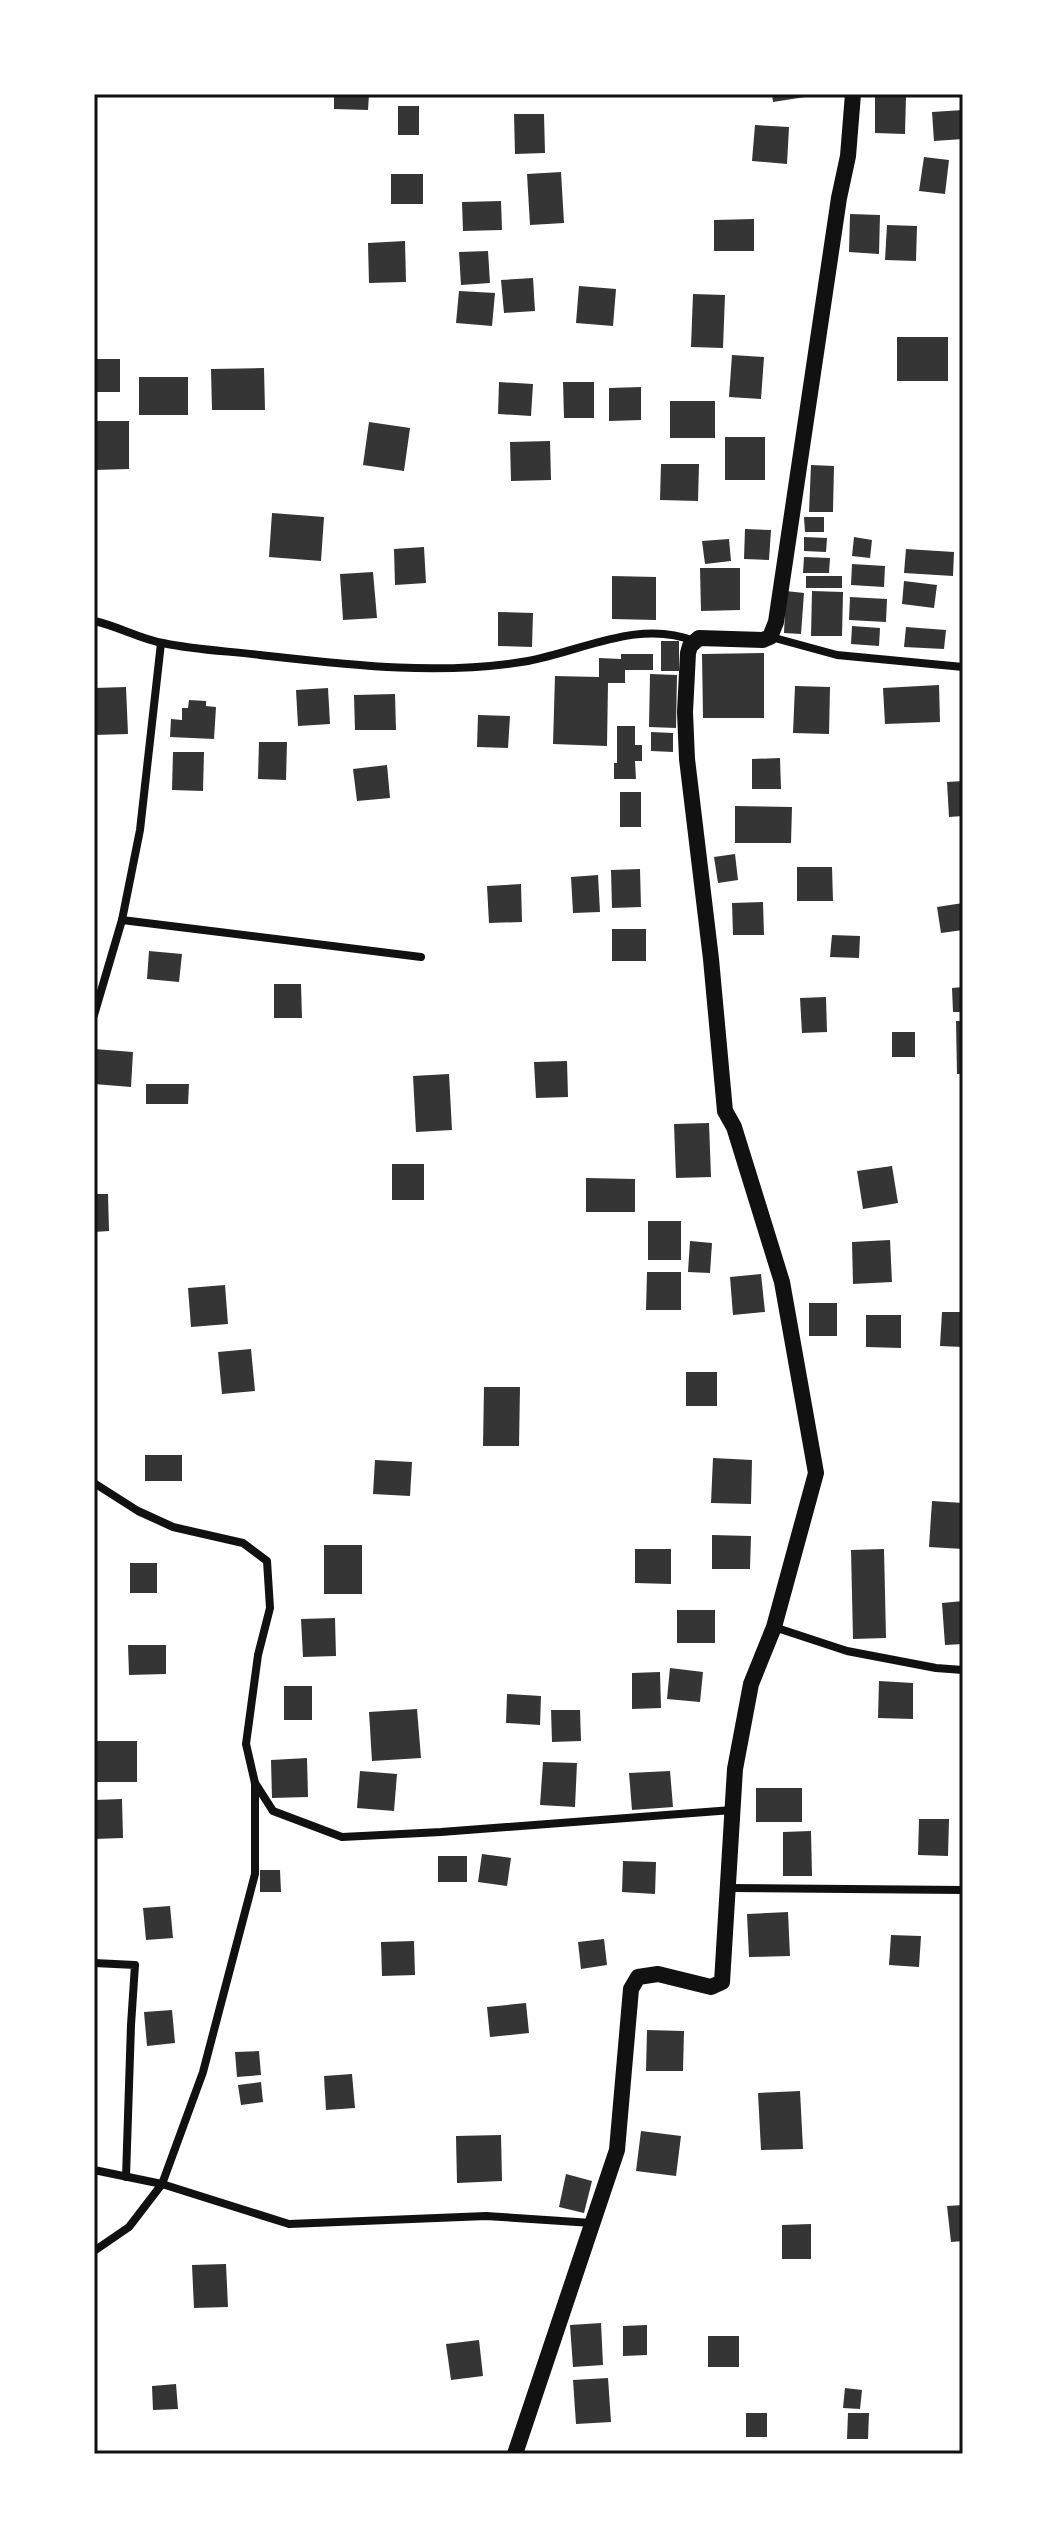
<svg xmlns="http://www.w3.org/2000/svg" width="1057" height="2548" viewBox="0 0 1057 2548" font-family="'Fira Sans',sans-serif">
<rect width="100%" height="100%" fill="#fff"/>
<g fill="#353535">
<path d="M334,94H369L368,110L334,109Z"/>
<path d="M772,94H804L805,97L773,102Z"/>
<path d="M875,96H906L905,134L875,133Z"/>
<rect x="398" y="106" width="21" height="29"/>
<path d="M963,110V139L934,141L932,112Z"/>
<path d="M514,114H544L545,153L515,154Z"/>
<path d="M755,125L789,127L787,164L752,161Z"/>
<path d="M924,157L949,160L945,194L919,191Z"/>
<path d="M561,172L564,223L530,225L527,174Z"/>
<rect x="391" y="174" width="32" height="30"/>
<path d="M501,201L502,230L463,231L462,202Z"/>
<path d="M850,214L880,215L879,254L849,252Z"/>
<path d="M754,219V251H714V220Z"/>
<path d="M887,225L917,226L916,261L885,260Z"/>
<path d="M405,241L406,282L369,283L368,243Z"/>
<path d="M488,251L490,283L461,285L459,252Z"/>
<path d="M533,278L535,311L504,313L501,280Z"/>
<path d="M579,286L616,289L613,326L576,323Z"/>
<path d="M459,291L495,293L492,326L456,323Z"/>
<path d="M693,294L725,295L723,348L691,347Z"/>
<rect x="897" y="337" width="51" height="44"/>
<path d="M732,355L764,357L761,399L729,397Z"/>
<rect x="94" y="359" width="26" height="33"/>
<path d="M264,368L265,410H212L211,369Z"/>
<rect x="139" y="377" width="49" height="38"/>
<path d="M499,382L533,384L531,416L498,414Z"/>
<path d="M563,382H594V418H564Z"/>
<path d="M641,387V420L609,421V388Z"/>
<rect x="670" y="401" width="45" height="37"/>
<path d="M94,421H129V469L94,470Z"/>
<path d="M369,422L410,428L404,471L363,465Z"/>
<rect x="725" y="437" width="40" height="43"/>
<path d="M550,441L551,480L511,481L510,442Z"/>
<path d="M661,464H699L698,501L660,500Z"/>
<path d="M811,465L834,466L833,512H809Z"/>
<path d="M272,513L324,517L321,561L269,557Z"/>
<path d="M804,517H824V532H805Z"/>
<path d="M745,529L771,530L769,560L744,559Z"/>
<path d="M804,537L827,538L826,552L804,551Z"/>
<path d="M854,537L872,540L870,558L852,556Z"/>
<path d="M729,539L731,561L705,564L702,541Z"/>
<path d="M424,547L426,583L395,585L394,549Z"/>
<path d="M906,549L954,552L953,576L904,573Z"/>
<path d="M804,557L830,558L829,573H803Z"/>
<path d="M852,564L885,566L884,587L851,585Z"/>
<path d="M700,568H740V610L701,611Z"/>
<path d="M373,572L377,618L343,620L340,574Z"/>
<path d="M612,576L656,577V620L612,619Z"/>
<rect x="806" y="576" width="36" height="12"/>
<path d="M904,581L937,585L934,608L902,604Z"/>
<path d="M786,591L804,593L801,634L784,633Z"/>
<path d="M812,591L843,592L842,636H811Z"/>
<path d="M850,597L887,599L886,622L849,620Z"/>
<path d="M498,612L533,613L532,647L498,646Z"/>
<path d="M852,626L880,628L879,646L851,644Z"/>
<path d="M906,627L946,630L944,649L904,647Z"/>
<rect x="661" y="641" width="18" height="30"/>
<path d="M764,653V718H703L702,654Z"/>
<path d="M621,654H653V670H625V683H608L607,746L553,744L555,676L599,677V658L621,659Z"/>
<path d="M650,674L677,675L676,728L649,727Z"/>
<path d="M939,685L940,722L885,724L883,688Z"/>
<path d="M795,686L830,687L829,734L793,733Z"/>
<path d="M126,687L128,734L94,735V688Z"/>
<path d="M328,688L330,724L298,726L296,690Z"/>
<path d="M395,694L396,730H355L354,695Z"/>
<path d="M189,700L206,701V706L216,707L214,739L170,737L171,719L182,720V708H188Z"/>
<path d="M478,715L510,716L508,748L477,747Z"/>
<path d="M617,726H635V745H642V761H635L636,779H614V763H617Z"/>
<path d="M651,732L673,733V752L651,751Z"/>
<path d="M259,742H287L286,780L258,779Z"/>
<path d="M173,752H204L203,791L172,790Z"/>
<path d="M780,758L781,789H752V759Z"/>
<path d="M387,765L390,798L357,801L353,769Z"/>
<path d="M963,781V816L949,817L947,782Z"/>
<rect x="620" y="792" width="21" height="35"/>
<path d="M735,806L792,807L791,843H735Z"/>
<path d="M735,854L738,880L718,883L714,857Z"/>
<path d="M797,867H832L833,901H797Z"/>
<path d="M640,869L641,907L612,908L611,870Z"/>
<path d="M598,875L600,912L573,913L571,877Z"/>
<path d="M521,884L522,922L489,923L487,886Z"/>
<path d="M763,902L764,935H733L732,903Z"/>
<path d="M963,903V930L941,933L937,907Z"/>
<rect x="612" y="929" width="34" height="32"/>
<path d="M832,935L860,936L859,958L830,957Z"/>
<path d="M149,951L182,954L179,982L147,979Z"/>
<path d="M274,984H301L302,1018H274Z"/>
<path d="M963,987V1012H953L952,988Z"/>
<path d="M826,997L827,1032L802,1033L800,998Z"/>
<path d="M956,1021H963V1074H957Z"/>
<rect x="892" y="1032" width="23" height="25"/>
<path d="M94,1049L133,1052L131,1087L94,1084Z"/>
<path d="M567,1061L568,1097L536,1098L534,1062Z"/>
<path d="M449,1074L452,1130L416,1132L413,1076Z"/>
<path d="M146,1084H189L188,1104H146Z"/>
<path d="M709,1123L711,1177L676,1178L674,1124Z"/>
<rect x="392" y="1164" width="32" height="36"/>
<path d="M892,1166L898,1203L863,1209L857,1171Z"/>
<path d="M586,1178L635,1179V1212H586Z"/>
<path d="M94,1194H108L109,1231L94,1232Z"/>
<rect x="648" y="1221" width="33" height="39"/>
<path d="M890,1240L892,1282L853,1284L852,1242Z"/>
<path d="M690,1241L712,1243L710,1273L688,1272Z"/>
<path d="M647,1272H681V1310H646Z"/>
<path d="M761,1274L765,1312L733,1315L730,1277Z"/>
<path d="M225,1285L228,1324L191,1327L188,1288Z"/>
<rect x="809" y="1303" width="28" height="33"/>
<path d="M942,1312H963V1347L940,1346Z"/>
<path d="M866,1315H901V1348L866,1347Z"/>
<path d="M251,1349L255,1391L222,1394L218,1352Z"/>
<rect x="686" y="1372" width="31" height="34"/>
<path d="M484,1387H520L519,1446H483Z"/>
<rect x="145" y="1455" width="37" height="26"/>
<path d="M713,1458L752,1460L751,1504L711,1503Z"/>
<path d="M375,1460L412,1462L410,1496L373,1494Z"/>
<path d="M932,1501L963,1503V1549L929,1547Z"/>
<path d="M712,1535L751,1536L750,1569H712Z"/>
<rect x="324" y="1545" width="38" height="49"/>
<path d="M635,1549H671V1584L635,1583Z"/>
<path d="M884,1549L886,1638L853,1639L851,1550Z"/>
<rect x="130" y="1563" width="27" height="30"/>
<path d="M963,1601V1644L945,1645L942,1603Z"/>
<rect x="677" y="1610" width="38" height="33"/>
<path d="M335,1618L336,1656L303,1657L301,1619Z"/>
<path d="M128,1645H166V1674L129,1675Z"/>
<path d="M670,1668L703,1672L700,1702L667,1699Z"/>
<path d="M660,1672L661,1708L632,1709V1673Z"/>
<path d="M879,1681L913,1683V1719L878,1718Z"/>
<rect x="284" y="1686" width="28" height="34"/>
<path d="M507,1694L541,1696L540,1725L506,1723Z"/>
<path d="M417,1709L421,1758L372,1761L369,1712Z"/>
<path d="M551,1710H580L581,1741L552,1742Z"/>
<path d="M95,1741H137V1782H94Z"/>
<path d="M307,1758L308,1797L272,1798L271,1760Z"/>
<path d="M543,1762L577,1763L575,1807L540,1805Z"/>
<path d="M360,1771L397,1774L394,1811L357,1808Z"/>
<path d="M670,1771L673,1807L632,1810L629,1773Z"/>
<rect x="756" y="1788" width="46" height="34"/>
<path d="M122,1799L123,1838L94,1839V1800Z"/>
<path d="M919,1819H949L948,1856L918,1855Z"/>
<path d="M811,1831L812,1876H783V1832Z"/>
<path d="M482,1854L511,1858L507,1886L478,1882Z"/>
<rect x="438" y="1856" width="29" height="26"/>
<path d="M623,1861L656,1862L655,1894L622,1892Z"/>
<path d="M260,1870H280L281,1892H260Z"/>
<path d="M170,1906L173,1938L146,1940L143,1908Z"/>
<path d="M788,1912L790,1956L749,1957L747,1914Z"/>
<path d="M891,1935L921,1936L919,1967L889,1965Z"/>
<path d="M604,1939L607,1965L581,1969L578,1942Z"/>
<path d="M414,1941L415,1975L382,1976L381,1942Z"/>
<path d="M526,2003L529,2033L490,2037L487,2007Z"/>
<path d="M172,2010L175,2043L147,2046L144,2012Z"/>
<path d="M647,2030L684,2031L683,2071H646Z"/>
<path d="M259,2051L261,2075L237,2077L235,2052Z"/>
<path d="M352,2074L355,2108L326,2110L324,2076Z"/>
<path d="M261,2082L263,2102L241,2105L238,2085Z"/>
<path d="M800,2091L803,2149L761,2150L758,2093Z"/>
<path d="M641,2131L681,2136L676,2176L636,2171Z"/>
<path d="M501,2135L502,2181L457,2183L456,2136Z"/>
<path d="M566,2174L592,2181L584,2213L559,2207Z"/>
<path d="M963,2205V2241L951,2242L947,2206Z"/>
<path d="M811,2224V2259H782V2225Z"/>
<path d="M226,2264L228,2307L194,2308L192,2265Z"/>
<path d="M601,2323L603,2365L573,2367L570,2325Z"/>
<path d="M647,2325V2355L623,2356V2326Z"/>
<rect x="708" y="2336" width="31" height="31"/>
<path d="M479,2340L483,2376L451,2380L446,2344Z"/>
<path d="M608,2378L611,2422L576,2424L573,2380Z"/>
<path d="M176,2384L178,2409L153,2410L152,2386Z"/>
<path d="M845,2388L862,2390L860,2409L843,2408Z"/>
<rect x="746" y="2413" width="21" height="24"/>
<path d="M848,2413H869L868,2439H847Z"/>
</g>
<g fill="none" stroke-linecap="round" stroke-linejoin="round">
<g stroke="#111" stroke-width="8">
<path d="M94,621C118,626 140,639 163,643C195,650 228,651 260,655C349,665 439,676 528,661C582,651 639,619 694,641"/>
<path d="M771,637L837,655L963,667"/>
<path d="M122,920L421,957"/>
<path d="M94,1015L122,920L140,830L161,643"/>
<path d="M94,1483L138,1511L173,1527L243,1543L267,1561L270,1608L258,1655L246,1744L255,1783V1874L203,2072L162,2184L129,2227L94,2251"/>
<path d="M774,1627L847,1651L936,1668L963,1670"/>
<path d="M255,1783L273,1811L342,1837L441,1832L732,1810"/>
<path d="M729,1888L963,1890"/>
<path d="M94,1963L135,1965L131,2025L126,2177"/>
<path d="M94,2170L162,2184L289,2224L486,2216L592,2223"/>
</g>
<path stroke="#111" stroke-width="16" d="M515,2454L617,2150L631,1989L638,1977L658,1974L711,1987L722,1982L735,1769L751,1684L774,1627L816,1473L782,1282L734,1127L725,1111L711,959L687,759L685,712L688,653L690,646L699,638L763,640L770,637L776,622L839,198L848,156L853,94"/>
</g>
<rect width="1057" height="2548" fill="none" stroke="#ffffff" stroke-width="192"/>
<rect x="96" y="96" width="865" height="2356" fill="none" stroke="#111" stroke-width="3"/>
</svg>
